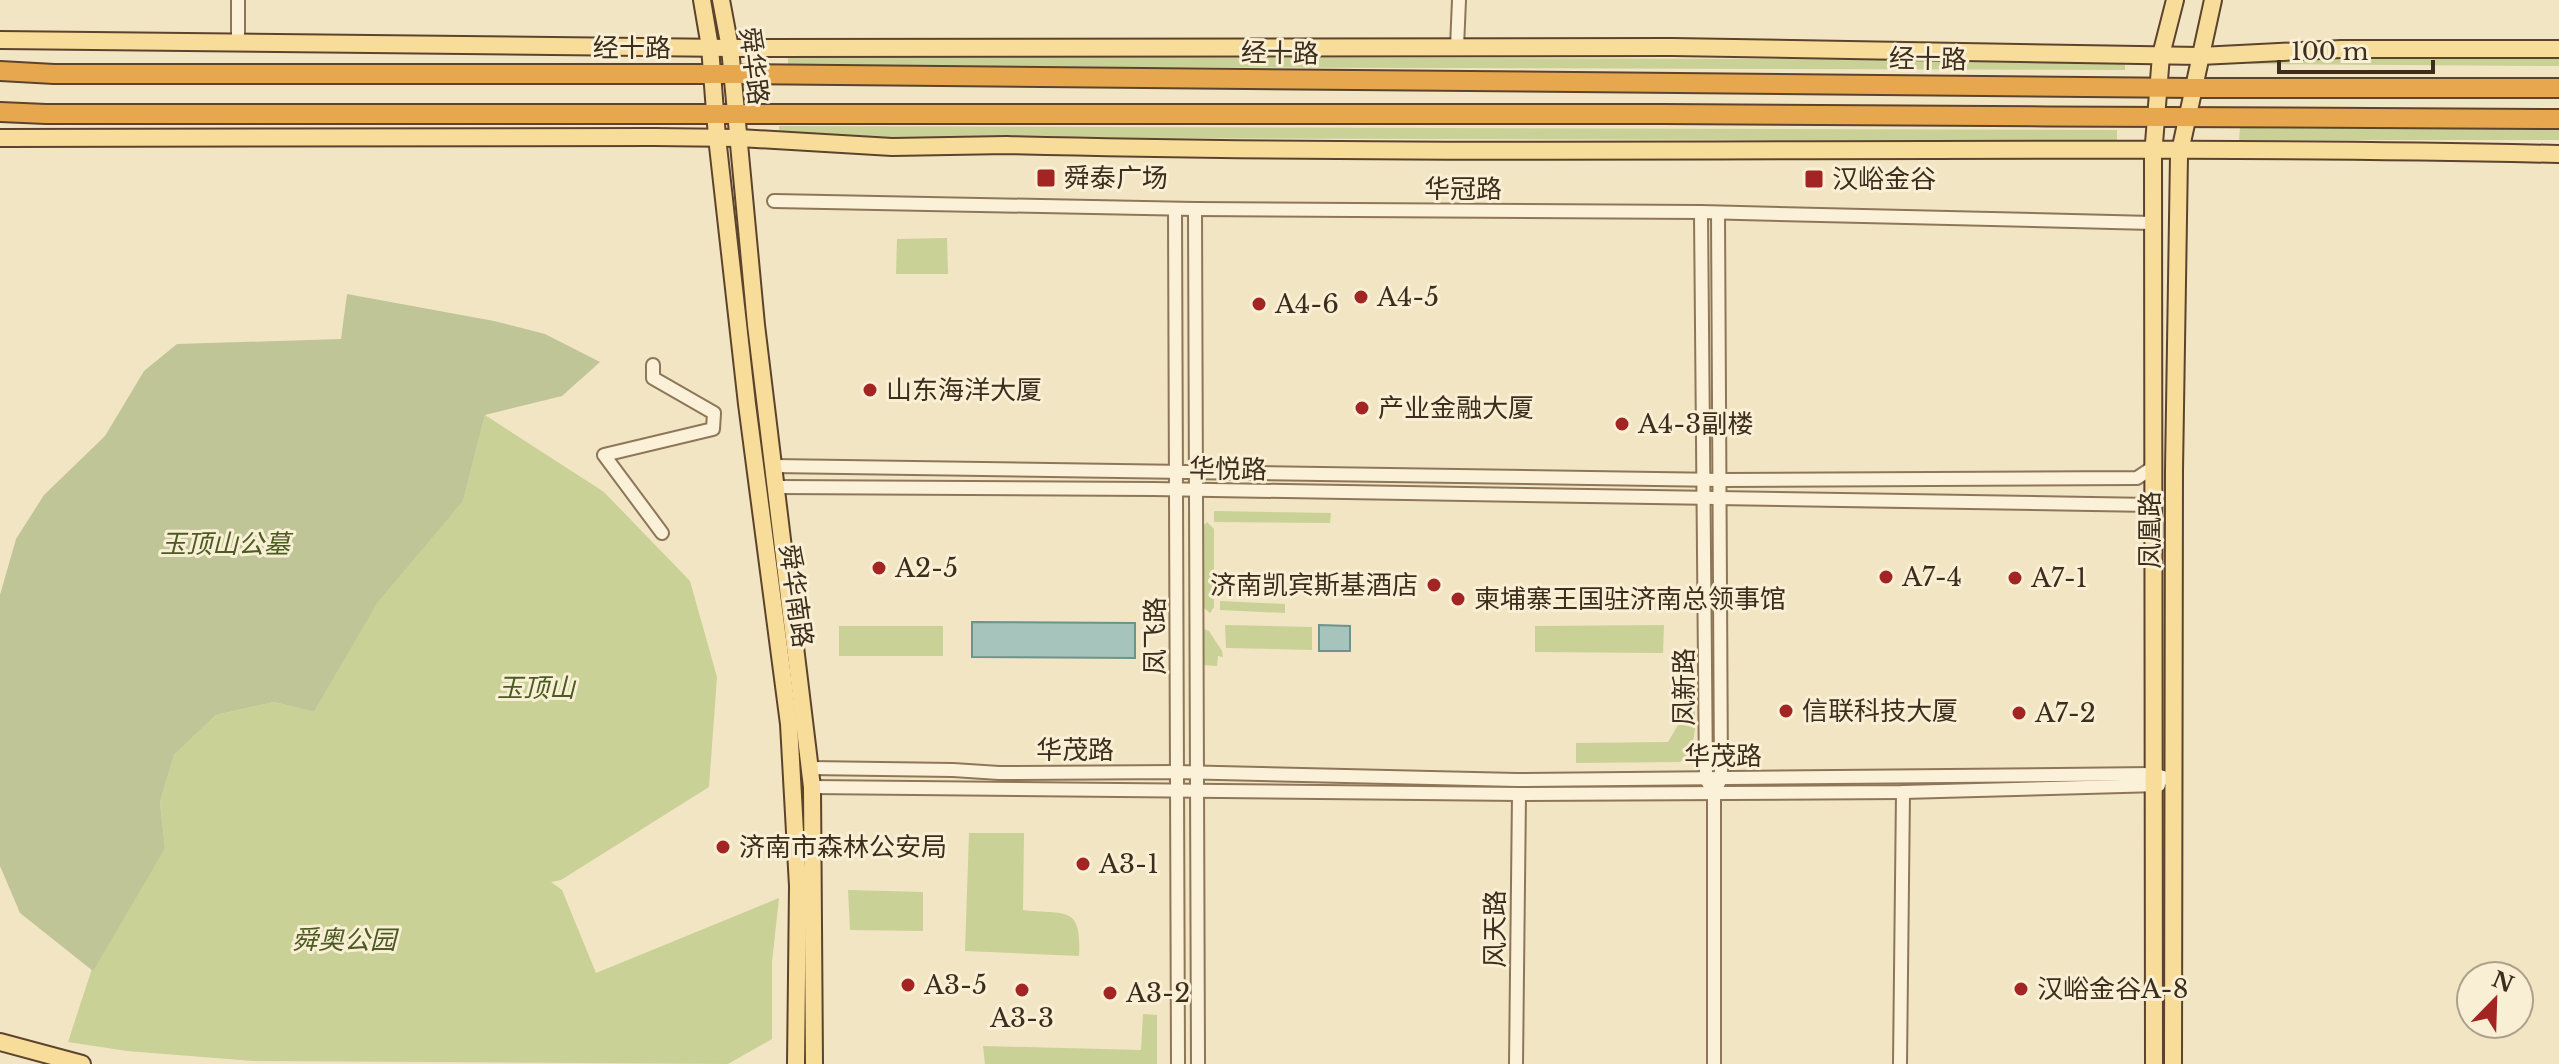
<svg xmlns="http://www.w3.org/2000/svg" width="2559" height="1064" viewBox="0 0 2559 1064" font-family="'Libre Baskerville','Noto Sans SC',serif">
<rect width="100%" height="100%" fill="#f2e5c3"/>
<g fill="#c9d196">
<path d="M788,56L2125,60V70L788,66Z"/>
<path d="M2351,56H2559V66L2249,64L2248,60L2310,61Z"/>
<path d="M779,126L2117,130V141L779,137Z"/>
<path d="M2240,128L2559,129V140H2239Z"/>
<path d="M947,238L948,274H896L897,239Z"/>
<path d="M485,415L604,492L690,581L717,677L709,787L561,880L551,882L562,890L596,973L779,898L772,962V1039L728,1064L253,1061L127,1051L68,1042L104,932L165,848L160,802L174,755L216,715L274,702L314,712L378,600L463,501Z"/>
<path d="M1214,511L1331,513L1330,523L1214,522Z"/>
<path d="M1207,522L1214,529V607L1210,613L1203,607L1204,525Z"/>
<path d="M1220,601L1285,604V613L1220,610Z"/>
<path d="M1225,625L1312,627V650L1226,648Z"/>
<path d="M1664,625L1663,653L1535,652V626Z"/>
<rect x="839" y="626" width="104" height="30"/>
<path d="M1204,629L1209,631L1222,651L1223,657L1218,656L1217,666L1203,665Z"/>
<path d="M1678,659L1685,678L1693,680C1693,705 1703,746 1680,762L1576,763V743L1668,742L1678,725Z"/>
<path d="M969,833H1024L1023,910C1065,915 1082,904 1079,956L965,951Z"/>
<path d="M848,890L923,892V931L850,930Z"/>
<path d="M1143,1014L1157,1015V1064H985L983,1046L1141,1050Z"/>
</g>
<path fill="#bfc596" d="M347,294L494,321L545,334L600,362L562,396L485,415L463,501L377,603L314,712L274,702L216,715L174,755L160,802L165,848L93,971L20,913L0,866V595L16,539L44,495L105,436L144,371L177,344L341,339Z"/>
<g fill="#a6c4bc" stroke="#6b948b" stroke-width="2">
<path d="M972,622L1135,623V658L972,657Z"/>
<path d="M1319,625L1350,626V651H1319Z"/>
</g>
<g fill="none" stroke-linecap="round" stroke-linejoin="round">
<defs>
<g id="minor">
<path d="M238,0V41"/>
<path d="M1457,47L1459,0"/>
<path d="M774,201L1195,209L1701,212L2152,223"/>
<path d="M1175,209L1178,1064"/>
<path d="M1195,209L1198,1064"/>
<path d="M1701,212L1706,779L1714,793V1064"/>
<path d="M1718,213L1721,778L1719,783"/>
<path d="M653,365V378L714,413L713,429L604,455L662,533"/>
<path d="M774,466L1722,480L2137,478L2152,468"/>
<path d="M777,487L1153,489L2152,505"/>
<path d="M810,768L953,770L999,773L1176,772L1517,780L2154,774L2174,781"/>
<path d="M812,787L1519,794L1903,792L2159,785"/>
<path d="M1516,1064L1519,794"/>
<path d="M1900,1064L1903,792"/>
</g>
<g id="major">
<path d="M702,0L710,47L717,137L747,404L789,724L798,886L796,1064"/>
<path d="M721,0L730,48L756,325L812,787L814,1064"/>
<path d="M0,40L730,48L1672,47L2200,56L2341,49H2559"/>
<path d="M0,138L654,137L739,138L892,147L1007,145C1524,158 2042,143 2559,154"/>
<path d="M0,1042L82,1064"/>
<path d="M2154,1064L2153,156L2161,55L2175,0"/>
<path d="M2173,1064L2174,470L2179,156L2213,0"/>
</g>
<g id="highway">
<path d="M0,71L54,74H732L2192,88H2559"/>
<path d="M0,112L46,114C584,112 1123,112 1662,114C1961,115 2260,119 2559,119"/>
</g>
</defs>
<use href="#minor" stroke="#8e7658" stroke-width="16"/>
<use href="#major" stroke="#5c432d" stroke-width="20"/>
<use href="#highway" stroke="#5c432d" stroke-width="22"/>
<use href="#minor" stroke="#fbf1d8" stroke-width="12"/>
<use href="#major" stroke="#f8dc99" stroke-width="16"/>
<use href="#highway" stroke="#e7a74e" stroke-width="18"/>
</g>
<g fill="#a22423" stroke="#f8efd4" stroke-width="3">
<rect x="1036" y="168" width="20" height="20" rx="4"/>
<rect x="1804" y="169" width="20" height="20" rx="4"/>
<circle cx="1361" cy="297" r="8"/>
<circle cx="1259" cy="304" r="8"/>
<circle cx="870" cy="390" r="8"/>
<circle cx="1362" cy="408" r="8"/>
<circle cx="1622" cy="424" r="8"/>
<circle cx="879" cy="568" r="8"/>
<circle cx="1886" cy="577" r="8"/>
<circle cx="2015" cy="578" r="8"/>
<circle cx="1434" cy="585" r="8"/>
<circle cx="1458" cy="599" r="8"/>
<circle cx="1786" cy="711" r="8"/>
<circle cx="2019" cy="713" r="8"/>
<circle cx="723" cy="847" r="8"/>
<circle cx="1083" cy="864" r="8"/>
<circle cx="908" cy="985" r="8"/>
<circle cx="2021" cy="989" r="8"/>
<circle cx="1022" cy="990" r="8"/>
<circle cx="1110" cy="993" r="8"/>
</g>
<g text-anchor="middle" stroke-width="6" stroke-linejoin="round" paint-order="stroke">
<g font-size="26" fill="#3d2d1d" stroke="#f8efd4">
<text x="632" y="57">经十路</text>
<text transform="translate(1280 53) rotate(1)" y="9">经十路</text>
<text transform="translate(1928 59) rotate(1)" y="9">经十路</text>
<text transform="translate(754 66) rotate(83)" y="9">舜华路</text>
<text x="1463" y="198">华冠路</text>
<text transform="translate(1228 469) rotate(1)" y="9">华悦路</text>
<text transform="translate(2150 530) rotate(-90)" y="9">凤凰路</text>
<text transform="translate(796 596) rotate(82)" y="9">舜华南路</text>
<text transform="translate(1155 636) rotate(-90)" y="9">凤飞路</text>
<text transform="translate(1684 687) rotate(-90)" y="9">凤新路</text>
<text x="1075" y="759">华茂路</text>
<text x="1723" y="765">华茂路</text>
<text transform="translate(1495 929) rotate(-90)" y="9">风天路</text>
</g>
<g font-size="26" fill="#3d2d1d" stroke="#f8efd4" text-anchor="start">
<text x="1064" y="187">舜泰广场</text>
<text x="1832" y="188">汉峪金谷</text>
<text x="1377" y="306">A4-5</text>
<text x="1275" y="313">A4-6</text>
<text x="886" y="399">山东海洋大厦</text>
<text x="1378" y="417">产业金融大厦</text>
<text x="1638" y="433">A4-3副楼</text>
<text x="895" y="577">A2-5</text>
<text x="1902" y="586">A7-4</text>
<text x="2031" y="587">A7-1</text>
<text x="1418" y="594" text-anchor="end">济南凯宾斯基酒店</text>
<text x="1474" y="608">柬埔寨王国驻济南总领事馆</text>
<text x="1802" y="720">信联科技大厦</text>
<text x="2035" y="722">A7-2</text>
<text x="739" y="856">济南市森林公安局</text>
<text x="1099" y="873">A3-1</text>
<text x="924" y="994">A3-5</text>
<text x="2037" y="998">汉峪金谷A-8</text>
<text x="1126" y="1002">A3-2</text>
<text x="1022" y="1027" text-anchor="middle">A3-3</text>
</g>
<g font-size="26" font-style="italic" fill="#4b5b22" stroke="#f8efd4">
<text x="225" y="553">玉顶山公墓</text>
<text x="536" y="697">玉顶山</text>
<text x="344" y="949">舜奥公园</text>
</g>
</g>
<g transform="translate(2495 1000) rotate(23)"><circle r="38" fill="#f8efd4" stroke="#ada18b" stroke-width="2"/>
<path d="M0-6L14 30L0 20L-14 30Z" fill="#a22423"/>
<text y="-12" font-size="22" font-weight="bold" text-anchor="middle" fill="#3d2d1d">N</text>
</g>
<path d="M2279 60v12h154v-12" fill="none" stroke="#3d2d1d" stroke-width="4"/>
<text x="2291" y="60" font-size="24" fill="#3d2d1d" stroke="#f8efd4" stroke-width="6" paint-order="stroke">100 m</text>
</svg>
